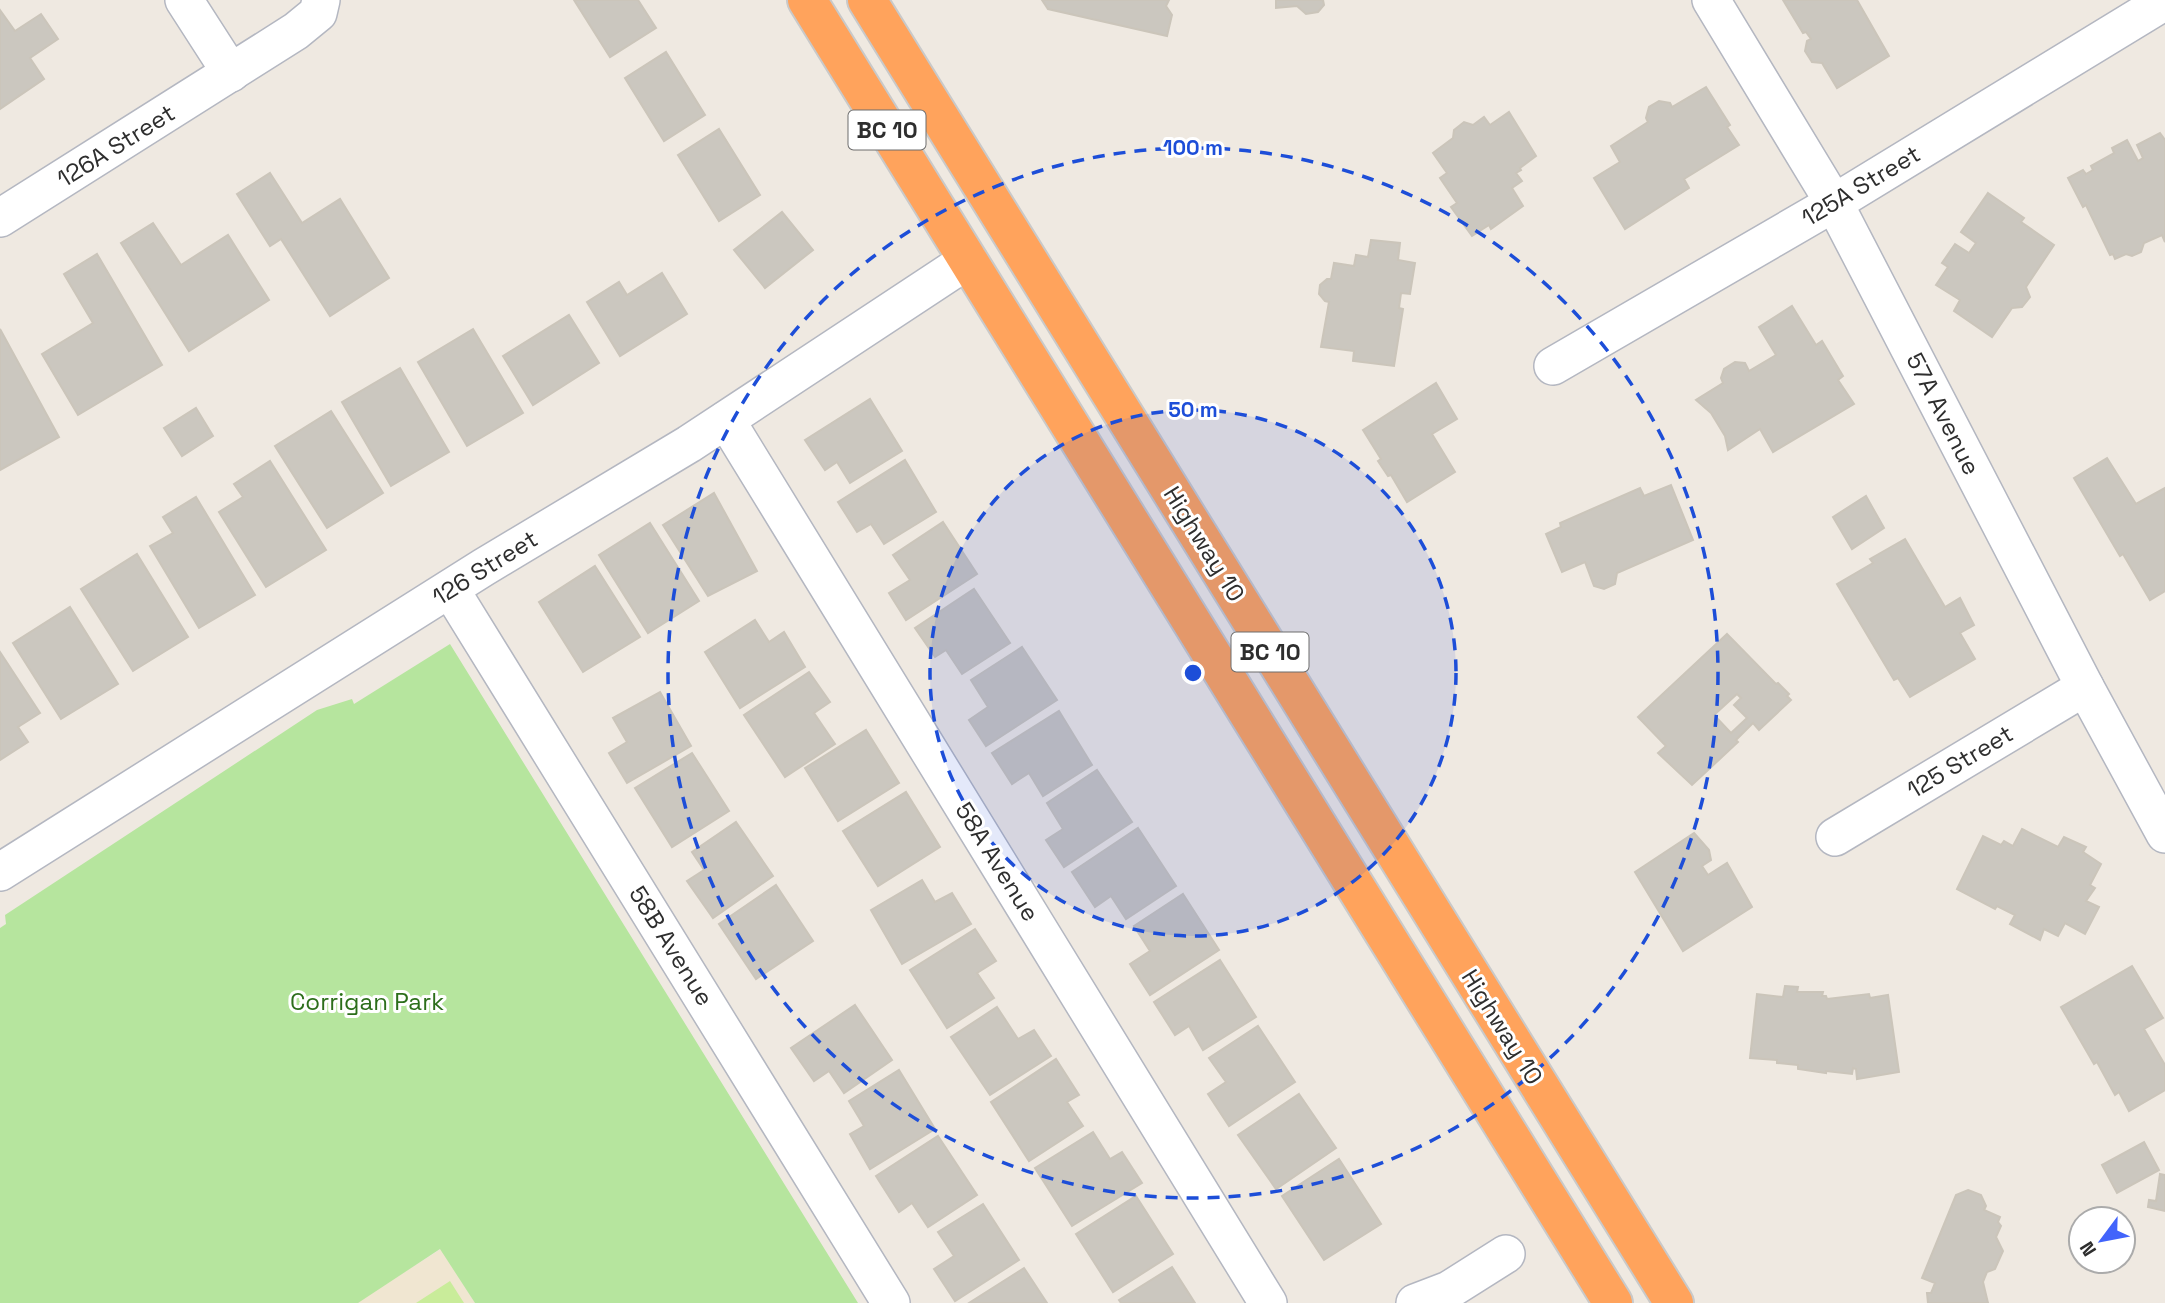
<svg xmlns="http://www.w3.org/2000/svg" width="2165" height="1303" viewBox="0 0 2165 1303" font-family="'Space Grotesk',sans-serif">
<rect width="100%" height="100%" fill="#efe9e1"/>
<path fill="#f0e6d1" d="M441,1249L475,1303H356Z"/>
<path fill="#b6e59e" d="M450,644L858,1303H475L440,1249L358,1303H0V928L6,924L5,915L317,710L352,699L354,704Z"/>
<path fill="#c9ec9a" d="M450,1281L464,1303H416Z"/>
<g fill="#cbc7bf" stroke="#cbc5ba" stroke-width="2" fill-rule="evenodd">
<path d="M574,0H638L656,28L610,57Z"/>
<path d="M1042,0H1169L1166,6L1172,15L1167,36L1048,9Z"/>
<path d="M1276,0H1323L1324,5L1318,12L1306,14L1297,6L1276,8Z"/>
<path d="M1783,0H1857L1889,56L1837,88L1822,63L1812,62L1805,51L1807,41L1811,39L1806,32L1803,33Z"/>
<path d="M0,10L15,31L41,14L58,39L30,58L44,79L0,109Z"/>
<path d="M666,52L705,115L664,141L625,78Z"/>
<path d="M1706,87L1730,125L1727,127L1739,145L1684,179L1689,188L1625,229L1594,178L1620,162L1611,146L1648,122L1646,118L1649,107L1659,101L1670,103L1672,107Z"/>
<path d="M1509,112L1536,156L1520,168L1521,170L1516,173L1522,181L1512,188L1523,206L1491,229L1489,225L1472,236L1451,207L1457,203L1440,178L1447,173L1433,153L1453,138L1454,130L1464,122L1473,125L1484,117L1490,125Z"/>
<path d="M719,129L760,195L719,221L678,155Z"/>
<path d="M2160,133L2165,140V242L2162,235L2144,243L2141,252L2132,256L2126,254L2115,259L2113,254L2110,255L2086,205L2083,207L2068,178L2083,170L2086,174L2093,170L2091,166L2114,153L2112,148L2127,140L2138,161L2143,158L2137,145Z"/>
<path d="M270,173L302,223L340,199L389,278L330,316L281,239L270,246L237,194Z"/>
<path d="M1988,193L2024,218L2021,222L2054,245L2026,287L2030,297L2022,307L2012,308L1992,337L1954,311L1960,300L1936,285L1948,267L1942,263L1955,244L1969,253L1976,243L1961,232Z"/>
<path d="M782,212L813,250L765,288L734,250Z"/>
<path d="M153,223L181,265L228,235L269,300L189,351L121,243Z"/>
<path d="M1371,240L1400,243L1398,260L1415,263L1410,294L1401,293L1399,308L1403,309L1394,366L1353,361L1354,351L1321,347L1329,302L1325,301L1319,294L1320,285L1327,279H1331L1334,263L1354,266L1356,255L1368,257Z"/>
<path d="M97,254L162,365L78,415L42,354L93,323L64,274Z"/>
<path d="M662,273L687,314L620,356L587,302L619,282L627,295Z"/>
<path d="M1792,306L1816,345L1822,341L1843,376L1838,380L1854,404L1773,452L1760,429L1728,450L1725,436L1711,413L1696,400L1723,383L1721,378L1724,369L1735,362L1745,363L1749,371L1776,355L1759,327Z"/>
<path d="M569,315L599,363L533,405L503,356Z"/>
<path d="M0,329L59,437L0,470Z"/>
<path d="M473,329L523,413L467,446L418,362Z"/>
<path d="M400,368L449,452L391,486L342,402Z"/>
<path d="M1436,383L1457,419L1432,434L1455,472L1407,502L1391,475L1388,476L1378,461L1381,459L1363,430Z"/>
<path d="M870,399L902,451L850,483L837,462L825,470L805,440Z"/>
<path d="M196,408L213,436L182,456L164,428Z"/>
<path d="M331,411L383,493L327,528L275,446Z"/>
<path d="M2107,458L2136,504L2165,488V591L2150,600L2123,554L2120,556L2074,478Z"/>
<path d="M905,460L936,512L884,544L871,524L857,532L838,502Z"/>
<path d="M270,461L326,550L266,587L219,512L243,497L234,484Z"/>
<path d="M1671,485L1693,540L1617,573L1615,584L1604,589L1594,586L1585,562L1562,572L1546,534L1561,527L1560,523L1640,488L1644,496Z"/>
<path d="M714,493L757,571L708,596L663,525Z"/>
<path d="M1866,496L1884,528L1852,549L1833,517Z"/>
<path d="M196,497L255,595L199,628L150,546L173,533L163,517Z"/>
<path d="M943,522L977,574L906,620L889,593L910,580L893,555Z"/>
<path d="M650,523L699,601L648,633L599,555Z"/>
<path d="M1905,539L1945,607L1960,598L1974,625L1960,633L1975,659L1910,697L1898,678L1894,680L1837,584L1873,563L1870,559Z"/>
<path d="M137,554L188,637L133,671L81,589Z"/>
<path d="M595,566L640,637L583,672L539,602Z"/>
<path d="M974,589L1010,643L962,674L946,650L935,657L915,628Z"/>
<path d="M70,607L118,684L61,719L13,643Z"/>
<path d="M755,620L769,642L784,632L805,667L740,708L705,652Z"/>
<path d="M1727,634L1776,684L1778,683L1789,694L1787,696L1791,700L1759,730L1753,723L1736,740L1738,742L1692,785L1658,753L1666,746L1638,717ZM1737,694L1741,698L1734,705L1747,718L1731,733L1714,715Z"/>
<path d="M1022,647L1057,700L986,746L969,720L988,707L971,680Z"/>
<path d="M0,652L40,713L18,727L28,742L0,760Z"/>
<path d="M809,672L830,702L814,713L835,744L785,777L744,715Z"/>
<path d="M660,692L691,746L627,783L609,753L627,742L613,718Z"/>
<path d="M1059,711L1092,765L1043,796L1029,773L1012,784L992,753Z"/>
<path d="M866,730L899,783L838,821L805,768Z"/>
<path d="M692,753L729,811L672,847L635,788Z"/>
<path d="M1097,770L1132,822L1064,867L1046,840L1063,829L1047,803Z"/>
<path d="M906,792L940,847L878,886L843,831Z"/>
<path d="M736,822L773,876L713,918L687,881L704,870L692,852Z"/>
<path d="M1138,828L1176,886L1126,919L1111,896L1095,907L1072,872Z"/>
<path d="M2022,829L2058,847L2064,837L2086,847L2083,852L2101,864L2090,885L2095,888L2086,901L2099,907L2085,934L2065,923L2058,936L2044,929L2040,940L2010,924L2015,915L1997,906L1995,909L1957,889L1983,836L2001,845L2004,841L2013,846Z"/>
<path d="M1694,833L1709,850L1711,860L1702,866L1708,875L1727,863L1752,907L1683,951L1635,872Z"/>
<path d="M922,880L935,902L952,893L971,924L902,964L871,910Z"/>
<path d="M776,885L813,941L756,979L719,924Z"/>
<path d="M1183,894L1219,950L1150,995L1130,964L1150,951L1134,926Z"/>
<path d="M975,929L996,961L977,973L994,998L947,1028L910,970Z"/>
<path d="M1220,960L1256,1017L1203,1050L1189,1026L1175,1035L1154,1002Z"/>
<path d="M2132,966L2163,1018L2144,1029L2165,1065V1090L2129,1111L2119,1092L2115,1095L2097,1062L2094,1064L2061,1007Z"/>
<path d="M1785,986L1798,987L1797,992H1823L1822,996H1826L1827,999L1869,994L1870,998L1888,995L1899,1072L1857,1079L1856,1069L1853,1068L1852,1074L1826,1071V1073L1798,1069V1065L1777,1063V1060L1750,1058L1757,994L1783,997Z"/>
<path d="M855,1005L892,1060L844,1093L829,1071L814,1081L791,1048Z"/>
<path d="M997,1007L1018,1039L1034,1030L1051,1056L990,1095L951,1037Z"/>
<path d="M1258,1026L1295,1082L1229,1126L1208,1094L1226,1082L1209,1058Z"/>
<path d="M1056,1059L1079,1095L1067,1102L1083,1126L1029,1161L991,1102Z"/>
<path d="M899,1070L935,1129L870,1169L850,1134L864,1126L849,1101Z"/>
<path d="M1299,1094L1336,1148L1276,1189L1238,1135Z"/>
<path d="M1093,1132L1110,1159L1122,1152L1142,1183L1072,1226L1035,1168Z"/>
<path d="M938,1136L977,1195L928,1227L912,1203L899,1212L876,1176Z"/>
<path d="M2144,1142L2159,1170L2117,1193L2102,1165Z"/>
<path d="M1339,1159L1381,1224L1324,1260L1282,1196Z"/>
<path d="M2160,1174L2165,1175V1211L2148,1207L2149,1200L2156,1201Z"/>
<path d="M1968,1190L1981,1195L1986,1206L1984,1210L2000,1217L1998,1222L2001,1226L1996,1237L2003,1251L1995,1269L1987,1272L1983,1282L1988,1303H1928L1927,1293H1931L1935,1283L1922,1278L1956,1195Z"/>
<path d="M1136,1196L1173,1254L1113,1292L1076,1234Z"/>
<path d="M983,1204L1019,1260L955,1301L934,1269L954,1256L938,1232Z"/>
<path d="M1172,1267L1195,1303H1121L1119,1300Z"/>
<path d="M1024,1268L1047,1303H969Z"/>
</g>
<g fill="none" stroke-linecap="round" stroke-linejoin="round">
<defs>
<g id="minor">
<path d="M184,0L231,73"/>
<path d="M1711,0L1834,203L2085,687L2165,834"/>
<path d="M0,218L296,31L318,13L321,0"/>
<path d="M1553,366L1834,203L2165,1"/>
<path d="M726,420L1268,1303"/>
<path d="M450,589L891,1303"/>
<path d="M1835,837L2085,687"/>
<path d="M0,872L484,567L689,444L968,260"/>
<path d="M1415,1303L1449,1290L1506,1254"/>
</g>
<g id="highway">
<path d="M807,0L1613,1303"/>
<path d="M867,0L1674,1303"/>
</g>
</defs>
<use href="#minor" stroke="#b4b7c1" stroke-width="40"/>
<use href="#highway" stroke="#c9c9c9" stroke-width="42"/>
<use href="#minor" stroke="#fff" stroke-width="37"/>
<use href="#highway" stroke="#ffa35c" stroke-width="38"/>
</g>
<circle cx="1193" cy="673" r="263" fill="#1d4ed8" fill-opacity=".12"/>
<g fill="none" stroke="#1d4ed8" stroke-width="3.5" stroke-dasharray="12 9">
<circle cx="1193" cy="673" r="263"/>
<circle cx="1193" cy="673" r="525"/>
</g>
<g text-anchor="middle" stroke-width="6" stroke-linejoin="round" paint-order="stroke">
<g fill="#fff" stroke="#6d6d6d" stroke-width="2">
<rect x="848.5" y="110.5" width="77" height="39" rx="5"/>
<rect x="1231.5" y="632.5" width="77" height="39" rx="5"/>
</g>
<g font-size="23" font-weight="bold" fill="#2e2e2e">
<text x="887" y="138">BC 10</text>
<text x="1270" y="660">BC 10</text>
</g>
<g font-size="24" fill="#2e2e2e" stroke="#fff">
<text transform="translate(116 146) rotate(-32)" y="8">126A Street</text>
<text transform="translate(1861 186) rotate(-31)" y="8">125A Street</text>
<text transform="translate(1943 414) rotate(63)" y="8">57A Avenue</text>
<text transform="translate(1204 544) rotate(58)" y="8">Highway 10</text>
<text transform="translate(485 568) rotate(-32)" y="8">126 Street</text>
<text transform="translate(1960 762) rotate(-31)" y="8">125 Street</text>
<text transform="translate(997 862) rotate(58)" y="8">58A Avenue</text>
<text transform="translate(671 946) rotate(58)" y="8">58B Avenue</text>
<text transform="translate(1502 1027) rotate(58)" y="8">Highway 10</text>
</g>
<g font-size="24" fill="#2c6e1b" stroke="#fff">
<text x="367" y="1010">Corrigan Park</text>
</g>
</g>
<circle cx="1193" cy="673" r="10" fill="#1d4ed8" stroke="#fff" stroke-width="3.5"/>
<g font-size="21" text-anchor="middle" font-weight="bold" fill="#1d4ed8" stroke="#fff" stroke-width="6" stroke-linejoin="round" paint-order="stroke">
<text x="1193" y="155">100 m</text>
<text x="1193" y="417">50 m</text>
</g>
<g transform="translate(2102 1240) rotate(238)"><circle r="33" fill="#ffffff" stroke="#ababab" stroke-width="2"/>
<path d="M0-5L12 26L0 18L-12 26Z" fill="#4264fb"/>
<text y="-10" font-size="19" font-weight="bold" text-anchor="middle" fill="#2e2e2e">N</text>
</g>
</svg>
